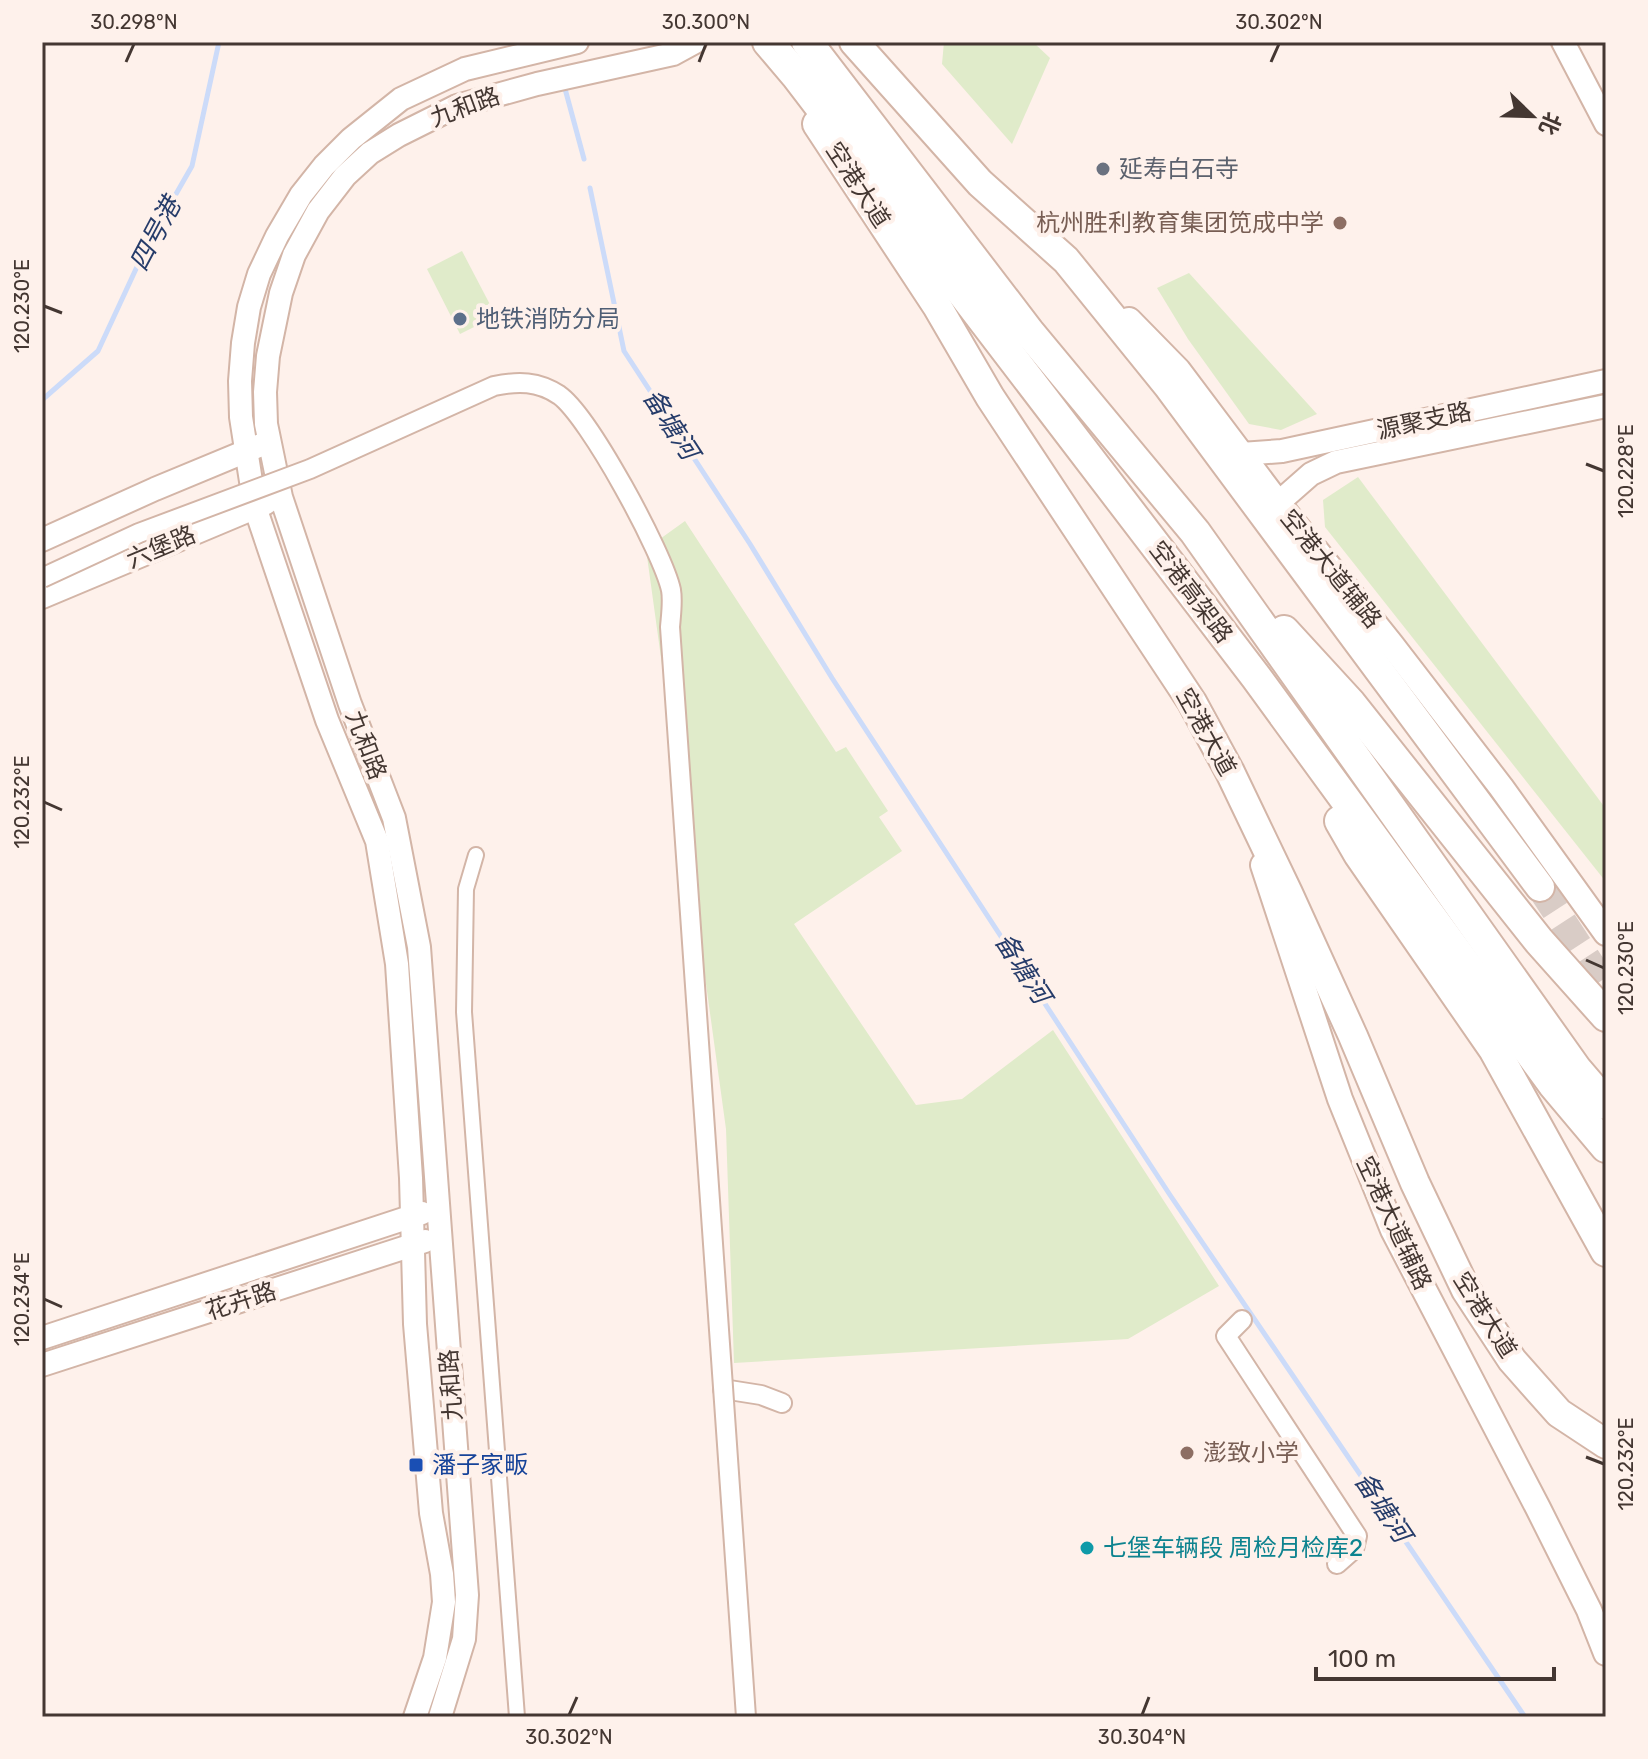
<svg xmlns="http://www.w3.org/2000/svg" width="1648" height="1759" viewBox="0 0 1648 1759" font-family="Rubik,'Noto Sans SC',sans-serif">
<rect width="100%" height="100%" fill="#fef1eb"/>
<g fill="#e0ebca">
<path d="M944,42H1033L1050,58L1012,144L942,64Z"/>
<path d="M462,251L496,316L460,334L427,269Z"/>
<path d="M1189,273L1317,414L1281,430L1249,424L1188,339L1157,288Z"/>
<path d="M1358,477L1606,809V882L1325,527L1323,500Z"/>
<path d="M685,521L836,752L846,747L888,811L879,817L902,851L794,924L916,1105L962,1099L1053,1030L1219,1286L1128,1339L734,1363L726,1129L646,549Z"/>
</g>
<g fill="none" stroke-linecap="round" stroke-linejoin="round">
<g stroke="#ccdbf9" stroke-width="5">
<path d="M564,85L584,159"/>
<path d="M590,188L624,351L750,544L832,678L1170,1195L1525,1717"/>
<path d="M42,400L98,351L148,243L192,166L219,42"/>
</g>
<path stroke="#d9ccc6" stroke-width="28" stroke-dasharray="28 14" stroke-linecap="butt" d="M1540,887L1606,988"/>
<defs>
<path id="pedestrian" d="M476,855L466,889L464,1012L517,1717"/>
<g id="minor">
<path d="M1242,1320L1226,1336L1357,1536L1354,1549L1337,1564"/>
<path d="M723,1389L761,1395L782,1403"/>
</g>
<g id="tertiary">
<path d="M1563,42L1606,124"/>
<path d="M1241,454L1282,451L1606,381"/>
<path d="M1278,503L1311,474L1336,462L1606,406"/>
<path d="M42,540L155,489L261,445"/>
<path d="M42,597L266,503"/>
<path d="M42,1338L422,1213"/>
<path d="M42,1365L425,1241"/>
<path d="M415,1717L435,1658L444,1602L442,1574L431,1513L415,1324L411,1178L397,964L377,841L327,720L255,507L241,417L240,381L243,343L249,307L259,274L277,236L301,195L324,166L351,139L401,99L465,69L577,42"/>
<path d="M440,1717L464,1639L467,1595L419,947L394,818L350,704L281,497L266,424L265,392L268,356L281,293L294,255L318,211L345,176L370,153L399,135L457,106L537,84L673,54L695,42"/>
</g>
<g id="secondary">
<path d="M1129,320L1178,370L1278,503L1391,644L1501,787L1606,933"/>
<path d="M1263,865L1340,1099L1393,1230L1538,1508L1589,1610L1606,1653"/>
</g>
<g id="primary">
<path d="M854,42L980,183L1066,260L1168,386L1540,887"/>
<path d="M817,124L937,306L990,397L1192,702L1230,772L1288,893L1353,1036L1415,1183L1466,1290L1512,1360L1559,1413L1606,1444"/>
</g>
<g id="trunk">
<path d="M768,42L796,75L1256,677L1553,1084L1606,1147"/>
<path d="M807,42L1029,332L1195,532L1576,1069L1606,1104"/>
<path d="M1284,631L1351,704L1539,941L1606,1016"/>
<path d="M1340,821L1359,854L1494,1049L1606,1251"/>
</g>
</defs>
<use href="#pedestrian" stroke="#d3b5a7" stroke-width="18"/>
<use href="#minor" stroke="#d3b5a7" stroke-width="22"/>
<use href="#tertiary" stroke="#d3b5a7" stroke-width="26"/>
<use href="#secondary" stroke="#d3b5a7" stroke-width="28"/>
<use href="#primary" stroke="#d3b5a7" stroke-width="32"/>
<use href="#trunk" stroke="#d3b5a7" stroke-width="34"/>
<use href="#pedestrian" stroke="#fff" stroke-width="14"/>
<use href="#minor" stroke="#fff" stroke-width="18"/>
<use href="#tertiary" stroke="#fff" stroke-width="22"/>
<use href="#secondary" stroke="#fff" stroke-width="24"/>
<use href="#primary" stroke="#fff" stroke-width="28"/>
<use href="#trunk" stroke="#fff" stroke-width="30"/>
<defs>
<path id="minor-bridge" d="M42,578L139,533L310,469L494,386C518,381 538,381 559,395C589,416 663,553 671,590C673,601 671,615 670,627L746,1717"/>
</defs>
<use href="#minor-bridge" stroke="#d3b5a7" stroke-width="22" stroke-linecap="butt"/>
<use href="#minor-bridge" stroke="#fff" stroke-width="18"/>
</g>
<path fill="none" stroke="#443732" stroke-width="3" d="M126,62L134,44M699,62L706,44M1271,62L1279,44M44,306L62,313M1586,464L1604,471M44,802L62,810M1586,960L1604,968M44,1299L62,1307M1586,1457L1604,1464M569,1715L577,1697M1142,1715L1149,1697"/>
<circle fill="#6b7280" stroke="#fef1eb" stroke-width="3" cx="1103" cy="169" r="8"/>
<g fill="#8d6e63" stroke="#fef1eb" stroke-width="3">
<circle cx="1340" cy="223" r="8"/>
<circle cx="1187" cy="1453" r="8"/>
</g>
<circle fill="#5c6f8a" stroke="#fef1eb" stroke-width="3" cx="460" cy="319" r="8"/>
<rect fill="#1a4fb4" stroke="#fef1eb" stroke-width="3" x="408" y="1457" width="16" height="16" rx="4"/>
<circle fill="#0f9aa8" stroke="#fef1eb" stroke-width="3" cx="1087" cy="1548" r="8"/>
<g text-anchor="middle" stroke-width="8" stroke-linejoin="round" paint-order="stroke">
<g font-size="24" fill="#443732" stroke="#fef1eb">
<text transform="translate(465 107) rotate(-20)" y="8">九和路</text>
<text transform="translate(858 185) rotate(57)" y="8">空港大道</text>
<text transform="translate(1424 421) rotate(-12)" y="8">源聚支路</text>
<text transform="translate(161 547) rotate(-23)" y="8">六堡路</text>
<text transform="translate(1331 569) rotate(51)" y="8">空港大道辅路</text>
<text transform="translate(1191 592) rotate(53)" y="8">空港高架路</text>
<text transform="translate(1206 732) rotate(61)" y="8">空港大道</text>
<text transform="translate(366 745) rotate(69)" y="8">九和路</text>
<text transform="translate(1394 1223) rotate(65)" y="8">空港大道辅路</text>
<text transform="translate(241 1301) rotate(-18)" y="8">花卉路</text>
<text transform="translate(1485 1315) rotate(58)" y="8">空港大道</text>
<text transform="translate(451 1385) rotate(-94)" y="8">九和路</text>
</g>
<g font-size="24" fill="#5b616d" stroke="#fef1eb" text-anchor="start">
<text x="1119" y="177">延寿白石寺</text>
</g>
<g font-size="24" fill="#785e54" stroke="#fef1eb" text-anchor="end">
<text x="1324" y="231">杭州胜利教育集团笕成中学</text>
<text x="1203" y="1461" text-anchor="start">澎致小学</text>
</g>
<g font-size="24" fill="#4e5e75" stroke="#fef1eb" text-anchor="start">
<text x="476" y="327">地铁消防分局</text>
</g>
<g font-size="24" fill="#164399" stroke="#fef1eb" text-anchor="start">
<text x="432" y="1473">潘子家畈</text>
</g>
<g font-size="24" fill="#0d838f" stroke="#fef1eb" text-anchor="start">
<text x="1103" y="1556">七堡车辆段 周检月检库2</text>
</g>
<g font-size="26" font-style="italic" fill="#263c6a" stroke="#fef1eb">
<text transform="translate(155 234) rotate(-62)" y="9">四号港</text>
<text transform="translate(671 424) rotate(57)" y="9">备塘河</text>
<text transform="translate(1023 968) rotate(57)" y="9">备塘河</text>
<text transform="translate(1383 1507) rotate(56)" y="9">备塘河</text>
</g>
</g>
<rect width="1648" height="1759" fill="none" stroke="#fef1eb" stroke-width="88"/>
<g transform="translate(1532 116) rotate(113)" stroke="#fef1eb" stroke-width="6" paint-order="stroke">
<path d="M0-6L14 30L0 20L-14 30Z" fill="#443732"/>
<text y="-12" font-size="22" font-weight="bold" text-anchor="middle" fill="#443732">北</text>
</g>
<path d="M1316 1667v12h238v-12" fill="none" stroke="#443732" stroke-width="4"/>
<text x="1328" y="1667" font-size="24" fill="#443732" stroke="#fef1eb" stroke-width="6" paint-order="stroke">100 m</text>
<rect x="44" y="44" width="1560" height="1671" fill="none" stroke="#443732" stroke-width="3"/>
<g font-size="20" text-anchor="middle" fill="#443732">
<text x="134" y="29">30.298°N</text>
<text x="706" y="29">30.300°N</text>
<text x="1279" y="29">30.302°N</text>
<text transform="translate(22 306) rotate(-90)" y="7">120.230°E</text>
<text transform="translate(1626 471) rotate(-90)" y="7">120.228°E</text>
<text transform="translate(22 802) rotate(-90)" y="7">120.232°E</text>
<text transform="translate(1626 968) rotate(-90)" y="7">120.230°E</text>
<text transform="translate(22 1299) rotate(-90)" y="7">120.234°E</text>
<text transform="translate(1626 1464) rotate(-90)" y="7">120.232°E</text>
<text x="569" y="1744">30.302°N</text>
<text x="1142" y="1744">30.304°N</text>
</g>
</svg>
